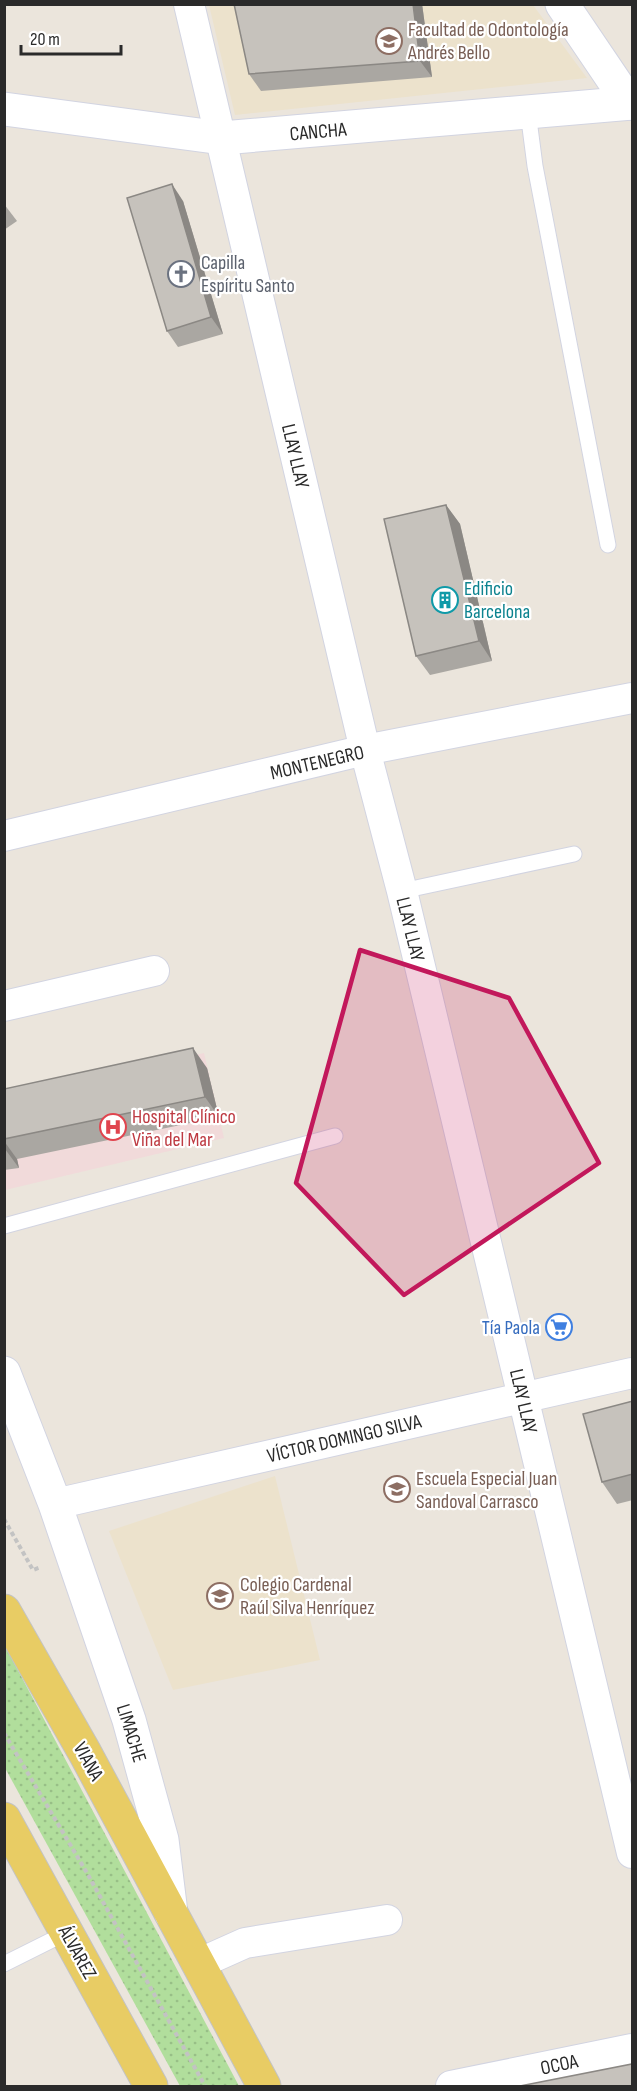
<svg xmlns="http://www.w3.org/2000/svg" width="637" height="2091" viewBox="0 0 637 2091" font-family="'Sofia Sans Condensed',sans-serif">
<defs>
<pattern id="grass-dots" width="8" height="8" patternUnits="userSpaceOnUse" patternTransform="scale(1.5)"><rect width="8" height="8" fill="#b1de9c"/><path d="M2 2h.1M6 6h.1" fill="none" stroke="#98bf87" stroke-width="1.8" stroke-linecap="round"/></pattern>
</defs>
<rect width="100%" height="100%" fill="#ebe5dc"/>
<g fill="#ece2cc">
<path d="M209,5H533L587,78L235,115Z"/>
<path d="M275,1476L320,1660L173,1690L109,1531Z"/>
</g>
<path fill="#f1dada" d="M204,1053L224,1138L5,1190L4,1101Z"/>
<path fill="url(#grass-dots)" d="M4,1644L239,2086H180L5,1768Z"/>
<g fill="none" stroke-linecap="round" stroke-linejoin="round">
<defs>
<g id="lane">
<path d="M528,112L535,166L608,545"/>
<path d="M402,891L574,854"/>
<path d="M4,1226L335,1136"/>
<path d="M4,1964L68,1932"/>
</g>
<g id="street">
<path d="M189,4L365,750L402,891L632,1853"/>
<path d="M4,836L365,750L632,698"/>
<path d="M4,1006L154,971"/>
<path d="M55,1504L632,1373"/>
<path d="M198,1964L245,1943L387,1920"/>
<path d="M451,2086L632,2049"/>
</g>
<g id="secondary">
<path d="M562,4L629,103"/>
<path d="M4,109L222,138L632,103"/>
<path d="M4,1373L55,1504L129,1720L162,1840L171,1913"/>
</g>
<g id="primary">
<path d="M4,1611L85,1753L264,2086"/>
<path d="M4,1819L151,2086"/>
</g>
</defs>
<use href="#lane" stroke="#d2d4e1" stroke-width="17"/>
<use href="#street" stroke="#d2d4e1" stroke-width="32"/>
<use href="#secondary" stroke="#d2d4e1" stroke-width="35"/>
<use href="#primary" stroke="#c3c3c3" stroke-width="35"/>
<g stroke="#c3c3c3" stroke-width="4" stroke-dasharray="4.5 3" stroke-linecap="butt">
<path d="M4,1519L33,1570L41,1567"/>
<path d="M4,1733L87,1873L205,2086"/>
</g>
<use href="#lane" stroke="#fff" stroke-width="15"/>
<use href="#street" stroke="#fff" stroke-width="30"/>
<use href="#secondary" stroke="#fff" stroke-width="33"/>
<use href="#primary" stroke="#e8cc64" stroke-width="33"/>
</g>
<g fill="#aaa7a2">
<path d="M234,4H422L432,77L261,91L249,74Z"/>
<path d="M183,201L223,334L178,347L167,331Z"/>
<path d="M4,204L17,221L4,230Z"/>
<path d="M446,505L460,524L492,661L430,675L416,656Z"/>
<path d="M207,1068L219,1117L17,1159L19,1168L4,1170V1089Z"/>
<path d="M633,1401V1500L617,1504L602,1482Z"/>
</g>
<g fill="#8b8884">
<path d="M413,4H422L432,77L420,61Z"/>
<path d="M172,184L183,201L223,334L211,317Z"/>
<path d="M446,505L460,524L492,661L479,641Z"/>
<path d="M193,1048L207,1068L219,1117L205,1097Z"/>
<path d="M4,1141L17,1159L19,1168L5,1149Z"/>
</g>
<g fill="#c6c2bc" stroke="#8b8884" stroke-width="1.5">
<path d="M234,4H413L420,61L249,74Z"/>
<path d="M172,184L211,317L167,331L127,198Z"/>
<path d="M446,505L479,641L416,656L384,519Z"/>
<path d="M193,1048L205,1097L4,1139V1089Z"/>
<path d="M633,1401V1474L602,1482L583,1414Z"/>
<path d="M632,2064L633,2086H520Z"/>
</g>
<path fill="#c2185b" fill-opacity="0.2" stroke="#c2185b" stroke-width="4.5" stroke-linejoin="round" d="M360,950L509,998L599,1163L404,1295L296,1183Z"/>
<defs>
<symbol id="university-ring" viewBox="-11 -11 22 22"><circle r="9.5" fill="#fff" stroke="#8d6e63" stroke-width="1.5"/><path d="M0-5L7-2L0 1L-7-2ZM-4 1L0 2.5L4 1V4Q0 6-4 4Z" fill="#8d6e63"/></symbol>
<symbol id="church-ring" viewBox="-11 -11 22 22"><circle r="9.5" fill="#fff" stroke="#6b7280" stroke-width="1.5"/><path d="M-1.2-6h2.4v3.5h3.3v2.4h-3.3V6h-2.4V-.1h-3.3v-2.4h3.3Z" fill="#6b7280"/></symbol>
<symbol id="building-ring" viewBox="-11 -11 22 22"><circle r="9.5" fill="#fff" stroke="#0f9aa8" stroke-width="1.5"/><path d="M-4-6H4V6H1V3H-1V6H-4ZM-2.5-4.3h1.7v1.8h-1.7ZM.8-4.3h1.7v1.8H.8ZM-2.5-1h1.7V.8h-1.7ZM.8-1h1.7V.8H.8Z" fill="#0f9aa8"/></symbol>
<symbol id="hospital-ring" viewBox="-11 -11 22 22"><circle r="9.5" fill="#fff" stroke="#e0444e" stroke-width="1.5"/><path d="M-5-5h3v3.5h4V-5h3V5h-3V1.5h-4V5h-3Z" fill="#e0444e"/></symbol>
<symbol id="supermarket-ring" viewBox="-11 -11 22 22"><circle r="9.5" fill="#fff" stroke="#3f7fe0" stroke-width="1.5"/><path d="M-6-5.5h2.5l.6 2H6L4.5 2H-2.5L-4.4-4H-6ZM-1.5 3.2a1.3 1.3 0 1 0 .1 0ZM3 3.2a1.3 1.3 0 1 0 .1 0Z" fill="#3f7fe0"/></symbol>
<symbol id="school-ring" viewBox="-11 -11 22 22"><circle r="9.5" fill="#fff" stroke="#8d6e63" stroke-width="1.5"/><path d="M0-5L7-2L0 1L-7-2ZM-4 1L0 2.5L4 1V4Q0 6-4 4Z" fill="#8d6e63"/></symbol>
</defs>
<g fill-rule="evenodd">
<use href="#university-ring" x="374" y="26" width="30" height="30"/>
<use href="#church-ring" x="166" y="259" width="30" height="30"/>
<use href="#building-ring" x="430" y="585" width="30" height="30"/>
<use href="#hospital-ring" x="98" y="1112" width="30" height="30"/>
<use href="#supermarket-ring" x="544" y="1312" width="30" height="30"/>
<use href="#school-ring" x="382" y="1474" width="30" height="30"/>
<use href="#school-ring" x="205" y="1581" width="30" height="30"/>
</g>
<g text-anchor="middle" stroke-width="4.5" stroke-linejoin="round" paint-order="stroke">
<g font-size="20" fill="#785e54" stroke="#fff" text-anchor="start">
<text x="408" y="36">Facultad de Odontología<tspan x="408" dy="23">Andrés Bello</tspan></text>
<text x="416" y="1485">Escuela Especial Juan<tspan x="416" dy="23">Sandoval Carrasco</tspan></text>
<text x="240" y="1591">Colegio Cardenal<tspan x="240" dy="23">Raúl Silva Henríquez</tspan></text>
</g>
<g font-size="20" fill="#2a2a2a" stroke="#fff">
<text transform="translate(318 131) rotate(-5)" y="7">CANCHA</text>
<text transform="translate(296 456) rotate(77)" y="7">LLAY LLAY</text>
<text transform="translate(317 762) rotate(-13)" y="7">MONTENEGRO</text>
<text transform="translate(411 929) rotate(76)" y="7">LLAY LLAY</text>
<text transform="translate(524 1401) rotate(77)" y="7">LLAY LLAY</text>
<text transform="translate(344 1438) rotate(-13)" y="7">VÍCTOR DOMINGO SILVA</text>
<text transform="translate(132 1733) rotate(73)" y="7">LIMACHE</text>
<text transform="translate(89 1761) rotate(61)" y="7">VIANA</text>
<text transform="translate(78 1952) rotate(61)" y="7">ÁLVAREZ</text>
<text transform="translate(559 2064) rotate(-12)" y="7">OCOA</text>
</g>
<g font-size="20" fill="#5b616d" stroke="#fff" text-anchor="start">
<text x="201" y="269">Capilla<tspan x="201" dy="23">Espíritu Santo</tspan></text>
</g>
<g font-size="20" fill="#0d838f" stroke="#fff" text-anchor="start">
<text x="464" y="595">Edificio<tspan x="464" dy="23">Barcelona</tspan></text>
</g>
<g font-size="20" fill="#be3a42" stroke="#fff" text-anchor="start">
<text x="132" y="1123">Hospital Clínico<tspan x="132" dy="23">Viña del Mar</tspan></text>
</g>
<g font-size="20" fill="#366cbe" stroke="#fff" text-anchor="end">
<text x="540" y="1334">Tía Paola</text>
</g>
</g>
<rect width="637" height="2091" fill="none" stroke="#2a2a2a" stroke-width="12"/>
<path d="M21 45v9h100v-9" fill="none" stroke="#2a2a2a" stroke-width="3"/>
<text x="30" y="45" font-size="18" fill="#2a2a2a" stroke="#ffffff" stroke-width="4.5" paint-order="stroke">20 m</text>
</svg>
